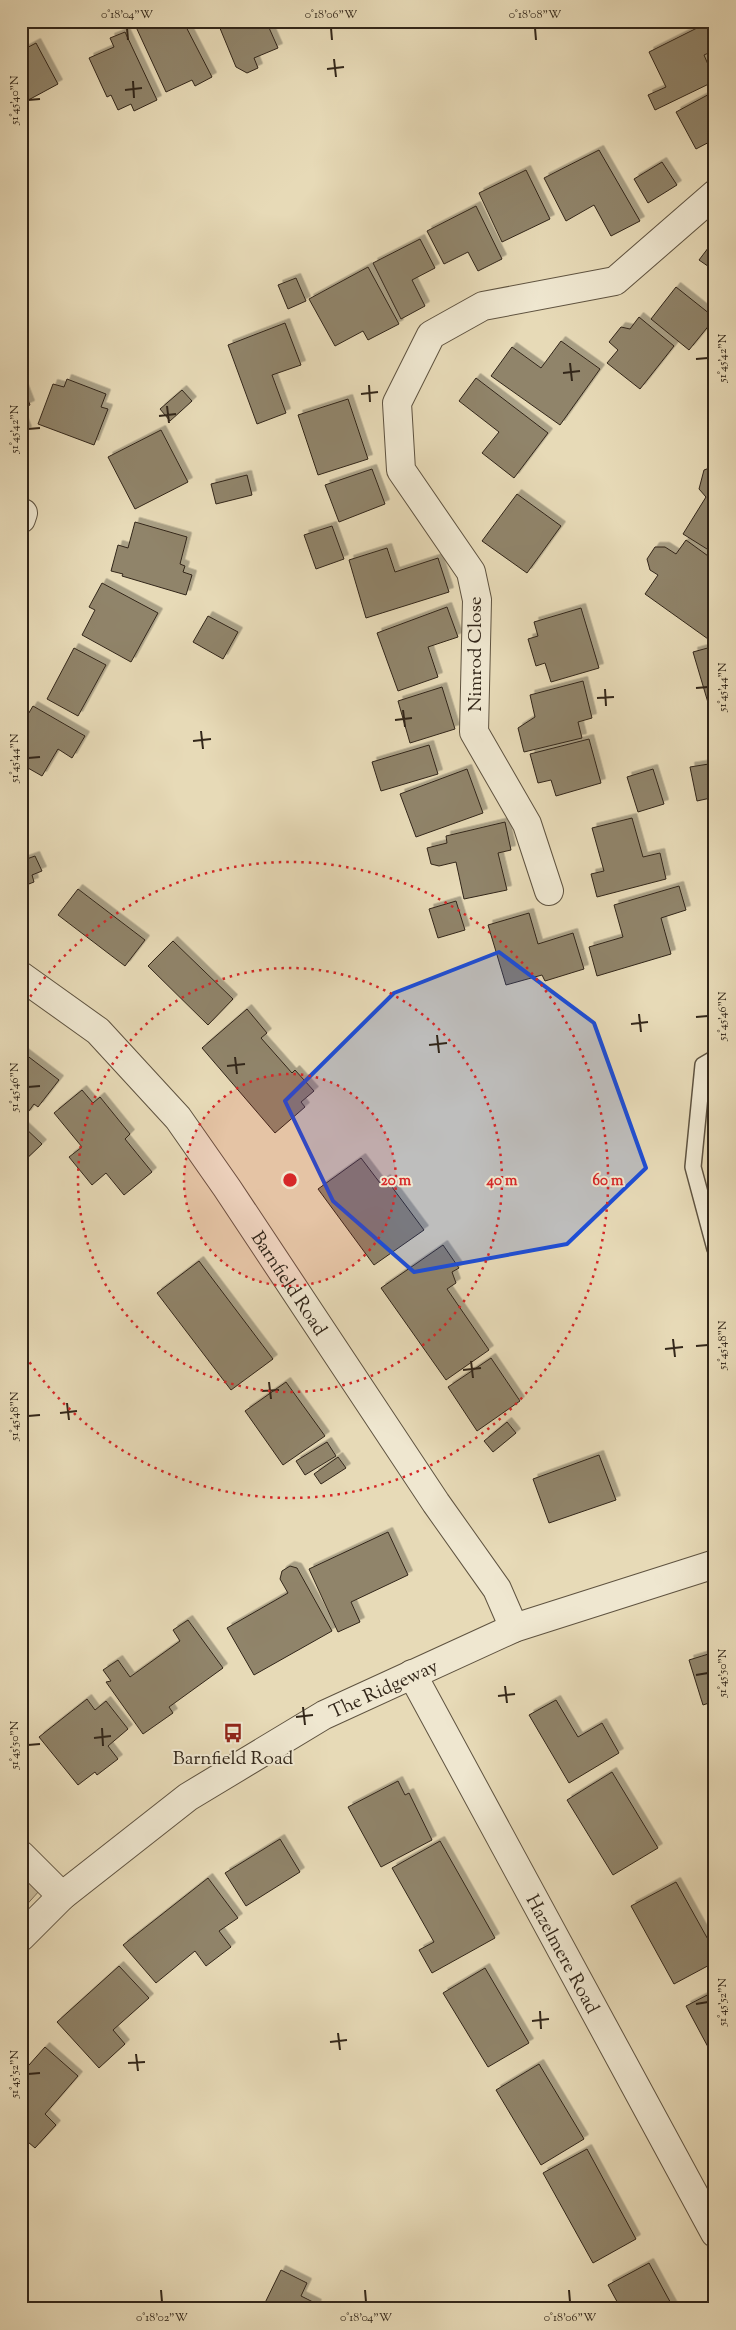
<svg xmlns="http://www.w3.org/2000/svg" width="736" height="2330" viewBox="0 0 736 2330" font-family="'Sorts Mill Goudy',serif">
<defs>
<filter id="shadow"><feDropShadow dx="4.5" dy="-4.5" stdDeviation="0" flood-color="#0004"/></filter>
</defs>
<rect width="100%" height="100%" fill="#e7dab7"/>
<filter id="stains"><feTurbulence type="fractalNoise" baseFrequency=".004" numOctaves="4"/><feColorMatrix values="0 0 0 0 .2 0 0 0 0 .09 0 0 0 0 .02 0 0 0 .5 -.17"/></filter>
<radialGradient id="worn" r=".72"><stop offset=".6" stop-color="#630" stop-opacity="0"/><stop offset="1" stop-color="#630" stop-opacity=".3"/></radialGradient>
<path fill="#c8bb9c" stroke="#7d705a" d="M21,1871L40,1890L21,1911Z"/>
<g fill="#90846b" stroke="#322619" filter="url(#shadow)">
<path d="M148,21L153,27L167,21H183L212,77L195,86L192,80L166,92L136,27Z"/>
<path d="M217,21H266L278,48L254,58L258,68L247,73L236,67Z"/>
<path d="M711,21H715V50L704,55L715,81L655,110L648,95L666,87L649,52Z"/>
<path d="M125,32L157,100L134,111L131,104L118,110L111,95L107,97L89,58L114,47L110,38Z"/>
<path d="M36,43L58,84L21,104V51Z"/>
<path d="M715,91V139L696,149L676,112Z"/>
<path d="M599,150L640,221L611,236L594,205L566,221L544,178Z"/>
<path d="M662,162L677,185L648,203L634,179Z"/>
<path d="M526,170L550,219L502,242L479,193Z"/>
<path d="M476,206L502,259L478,271L468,252L444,264L427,231Z"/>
<path d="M420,239L435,268L412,280L425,306L401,319L373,263Z"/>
<path d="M715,239V271L699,260Z"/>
<path d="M368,267L399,324L368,340L363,331L335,346L309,299Z"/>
<path d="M296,278L306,301L288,309L278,285Z"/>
<path d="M676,287L715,318L689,350L651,319Z"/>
<path d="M639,317L674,346L640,389L607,363L618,350L609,342L621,327L630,329Z"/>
<path d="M285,323L301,365L272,375L286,413L257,424L228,345Z"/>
<path d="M561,341L600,369L560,425L491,376L512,347L541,368Z"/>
<path d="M476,378L548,433L514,478L482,453L499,432L459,401Z"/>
<path d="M67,379L106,394L101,407L108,409L94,445L38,424L53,384L64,387Z"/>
<path d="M21,382L30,405L21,409Z"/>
<path d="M182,390L192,401L170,421L160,409Z"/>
<path d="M348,399L368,459L318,475L298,415Z"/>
<path d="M21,416L27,431L21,434Z"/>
<path d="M161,430L188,482L135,509L108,457Z"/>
<path d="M715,466V554L683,534L706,497L699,489L704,470Z"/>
<path d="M372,469L385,504L339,522L325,485Z"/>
<path d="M247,475L252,495L216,504L211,484Z"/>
<path d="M517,494L561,526L527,573L482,541Z"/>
<path d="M135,522L187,537L180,564L185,566L183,572L192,575L186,595L122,576L123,574L111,571L118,545L128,548Z"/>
<path d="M332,526L344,559L316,569L304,535Z"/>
<path d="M686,540L715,561V583L708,592L715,597V644L645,594L658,575L650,570L647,559L655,547H665L676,554Z"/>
<path d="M387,548L395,572L438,558L449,592L366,618L349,560Z"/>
<path d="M102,583L158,613L131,662L82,635L95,610L89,607Z"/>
<path d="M447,607L458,637L428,647L438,677L398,691L377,633Z"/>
<path d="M581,608L599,668L551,682L545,663L536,666L528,639L538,636L534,622Z"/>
<path d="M208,616L238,632L223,659L193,642Z"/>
<path d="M715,646V704L709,706L693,652Z"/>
<path d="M74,648L106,665L78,716L47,699Z"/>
<path d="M583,681L592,718L578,722L582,738L524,752L518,728L535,717L530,695Z"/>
<path d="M442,687L455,729L410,743L398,701Z"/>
<path d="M33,706L85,736L72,758L58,749L42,776L21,764V743L27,733L21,729V726Z"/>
<path d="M589,739L601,783L556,796L551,780L538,783L530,754Z"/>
<path d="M429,745L438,774L381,791L372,762Z"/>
<path d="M715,763V797L697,801L690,767Z"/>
<path d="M467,769L483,813L416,837L400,794Z"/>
<path d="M653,769L664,804L638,812L627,777Z"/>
<path d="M632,818L643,857L660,853L666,879L597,897L591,874L604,871L592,828Z"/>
<path d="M505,822L511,850L498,853L507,890L464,899L456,862L439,866L431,864L427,848L447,843L446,836Z"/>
<path d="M21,854L24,860L35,856L42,871L32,875L34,882L21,887Z"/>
<path d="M679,886L686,910L661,918L671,954L597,976L589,947L623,937L614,905Z"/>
<path d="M78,889L145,940L125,966L58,915Z"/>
<path d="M456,901L465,930L438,938L429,909Z"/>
<path d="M529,913L538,944L573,933L584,969L545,981L542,975L506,985L488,925Z"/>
<path d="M173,941L233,999L208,1025L148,966Z"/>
<path d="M247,1009L267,1033L261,1038L292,1073L295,1070L314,1091L301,1102L305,1107L275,1133L202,1048Z"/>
<path d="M21,1051L59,1080L38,1107L34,1104L26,1115L21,1111Z"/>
<path d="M82,1090L93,1103L100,1097L130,1134L125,1139L152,1172L124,1195L106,1173L92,1185L69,1157L82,1147L54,1113Z"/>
<path d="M21,1124L42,1144L21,1164Z"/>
<path d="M361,1158L380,1183L386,1179L424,1230L374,1265L318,1189Z"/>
<path d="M443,1245L459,1268L452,1272L456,1283L447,1289L489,1350L446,1380L381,1288Z"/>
<path d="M199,1261L273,1359L231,1390L157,1293Z"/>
<path d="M491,1358L520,1401L477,1431L448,1387Z"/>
<path d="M286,1382L325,1436L283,1465L245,1411Z"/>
<path d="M507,1422L516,1433L493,1452L484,1441Z"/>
<path d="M327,1442L336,1456L305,1475L296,1461Z"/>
<path d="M599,1455L616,1500L549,1523L533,1479Z"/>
<path d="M338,1457L346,1468L321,1484L314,1474Z"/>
<path d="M388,1532L408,1575L351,1602L360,1622L338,1632L309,1569Z"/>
<path d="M290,1566L297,1568L332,1631L254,1675L227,1628L288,1593L280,1579L282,1571Z"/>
<path d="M188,1620L223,1668L169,1707L173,1713L143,1734L106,1682L111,1681L103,1670L118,1660L130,1677L180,1641L173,1630Z"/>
<path d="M715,1652V1701L703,1705L689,1660Z"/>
<path d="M87,1699L95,1710L106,1701L128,1729L108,1746L118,1759L97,1775L95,1772L78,1785L39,1737Z"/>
<path d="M556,1700L578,1737L602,1723L619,1753L569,1783L529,1715Z"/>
<path d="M612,1772L658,1848L613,1875L567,1800Z"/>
<path d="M398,1781L405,1795L409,1793L432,1840L381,1867L348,1807Z"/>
<path d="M280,1839L300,1872L246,1906L225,1873Z"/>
<path d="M440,1841L495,1938L432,1973L419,1950L434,1942L392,1868Z"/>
<path d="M208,1878L238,1918L219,1931L231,1947L206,1966L195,1951L156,1983L123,1945Z"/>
<path d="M676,1882L715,1952V1962L674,1984L631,1906Z"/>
<path d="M119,1966L149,1998L113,2030L125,2044L99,2068L57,2022Z"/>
<path d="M485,1968L529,2043L488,2067L443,1993Z"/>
<path d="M715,1991V2060L686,2006Z"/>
<path d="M45,2047L78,2076L45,2114L56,2125L35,2148L21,2136V2074Z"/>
<path d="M539,2064L584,2139L541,2165L496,2090Z"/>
<path d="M715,2065V2080L708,2068Z"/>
<path d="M587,2149L636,2239L593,2263L543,2173Z"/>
<path d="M649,2263L674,2309H621L608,2285Z"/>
<path d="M281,2270L307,2283L301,2296L317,2304L314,2309H262Z"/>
</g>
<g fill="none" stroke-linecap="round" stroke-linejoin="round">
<defs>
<path id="service" d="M715,1058L703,1065L693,1167L715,1249"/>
<g id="minor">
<path d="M21,519L23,513"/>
<path d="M549,891L527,824L474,732L477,600L471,572L401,470L397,403L431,335L483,306L615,281L715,194"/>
<path id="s1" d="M21,976L98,1031L178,1118L227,1188L436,1503L497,1589L514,1628"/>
<path id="s2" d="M412,1674L715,2233"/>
<path d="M21,1855L62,1896"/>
<path id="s3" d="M21,1937L62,1896L188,1797L324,1715L514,1628L715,1564"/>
</g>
</defs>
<use href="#service" stroke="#5f5340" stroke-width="18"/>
<use href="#minor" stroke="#5f5340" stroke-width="30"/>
<use href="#service" stroke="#efe7d0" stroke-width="15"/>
<use href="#minor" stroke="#efe7d0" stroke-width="28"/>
</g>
<path fill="#1d4ed8" fill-opacity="0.2" stroke="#1d4ed8" stroke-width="4" stroke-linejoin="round" d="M499,952L594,1023L646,1168L567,1244L414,1272L333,1201L285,1101L394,993Z"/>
<path fill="none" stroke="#322619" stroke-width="2" d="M127,28L128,40M331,28L332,40M535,28L536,40M334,59L336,77M327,69L344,67M133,81L134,98M125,90L142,88M28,100L40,99M696,359L708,358M570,363L572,381M563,373L580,371M369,385L370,402M361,394L378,392M167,406L169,423M159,416L176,414M28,429L40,428M696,688L708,687M605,689L606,706M597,698L614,697M403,710L405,727M395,720L412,718M201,731L203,749M193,741L211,739M28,758L40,757M639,1014L641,1032M696,1017L708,1016M631,1024L648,1022M437,1035L439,1053M429,1045L447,1043M235,1057L237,1074M227,1066L245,1064M28,1087L40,1086M673,1339L675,1357M696,1346L708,1345M665,1349L683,1347M471,1361L473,1378M463,1370L481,1368M269,1382L271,1399M262,1391L279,1390M67,1403L69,1420M60,1413L77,1411M28,1416L40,1415M696,1675L708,1673M505,1686L507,1703M498,1696L515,1694M303,1707L305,1725M296,1717L313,1715M102,1728L103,1746M94,1738L111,1736M28,1745L40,1744M696,2004L708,2002M540,2011L541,2029M532,2021L549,2019M338,2033L340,2050M330,2042L347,2040M136,2054L138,2071M128,2063L145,2062M28,2074L40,2073M161,2290L162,2302M365,2290L366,2302M569,2290L570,2302"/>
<circle cx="290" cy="1180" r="106" fill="#d62828" fill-opacity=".12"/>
<g fill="none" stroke="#d62828" stroke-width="2.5" stroke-dasharray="2.5 5">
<circle cx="290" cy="1180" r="106"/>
<circle cx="290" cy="1180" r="212"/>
<path d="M22 1009A318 318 0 1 1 22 1351"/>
</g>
<defs>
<symbol id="bus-bare" viewBox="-9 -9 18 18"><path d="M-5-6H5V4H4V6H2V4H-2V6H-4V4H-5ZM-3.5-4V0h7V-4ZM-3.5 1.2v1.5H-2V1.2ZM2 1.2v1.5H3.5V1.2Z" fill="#8f2418" stroke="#efe7d0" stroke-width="2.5" paint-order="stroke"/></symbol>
</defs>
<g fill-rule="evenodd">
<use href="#bus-bare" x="219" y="1719" width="28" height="28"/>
</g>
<g text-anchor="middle" stroke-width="4" stroke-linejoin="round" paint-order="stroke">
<g font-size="19" fill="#322619" stroke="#efe7d0">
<text transform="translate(474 654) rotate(-90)" y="7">Nimrod Close</text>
<text dy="7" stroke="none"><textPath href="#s1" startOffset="412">Barnfield Road</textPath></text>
<text dy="7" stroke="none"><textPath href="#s3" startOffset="442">The Ridgeway</textPath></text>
<text dy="7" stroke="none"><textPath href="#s2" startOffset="318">Hazelmere Road</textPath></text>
</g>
<g font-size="19" fill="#322619" stroke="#efe7d0">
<text x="233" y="1764">Barnfield Road</text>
</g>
</g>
<circle cx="290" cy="1180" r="8" fill="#d62828" stroke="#efe7d0" stroke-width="2.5"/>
<g font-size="15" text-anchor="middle" font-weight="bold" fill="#d62828" stroke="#efe7d0" stroke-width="4" stroke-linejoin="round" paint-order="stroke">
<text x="396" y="1185">20 m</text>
<text x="502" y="1185">40 m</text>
<text x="608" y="1185">60 m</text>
</g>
<rect width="736" height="2330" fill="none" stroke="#e7dab7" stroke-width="55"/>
<rect x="28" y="28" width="680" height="2274" fill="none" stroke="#322619" stroke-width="2"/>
<g font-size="12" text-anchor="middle" fill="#322619">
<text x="127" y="18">0°18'04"W</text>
<text x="331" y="18">0°18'06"W</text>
<text x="535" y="18">0°18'08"W</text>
<text transform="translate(14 100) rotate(-90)" y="4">51°45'40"N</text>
<text transform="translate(722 358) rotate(-90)" y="4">51°45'42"N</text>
<text transform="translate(14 429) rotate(-90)" y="4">51°45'42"N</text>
<text transform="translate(722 687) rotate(-90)" y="4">51°45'44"N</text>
<text transform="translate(14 758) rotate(-90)" y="4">51°45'44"N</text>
<text transform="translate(722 1016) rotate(-90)" y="4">51°45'46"N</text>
<text transform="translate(14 1087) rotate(-90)" y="4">51°45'46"N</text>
<text transform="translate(722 1345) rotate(-90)" y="4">51°45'48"N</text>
<text transform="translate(14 1416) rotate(-90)" y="4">51°45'48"N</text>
<text transform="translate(722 1673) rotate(-90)" y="4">51°45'50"N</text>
<text transform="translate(14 1745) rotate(-90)" y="4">51°45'50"N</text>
<text transform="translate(722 2002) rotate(-90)" y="4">51°45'52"N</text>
<text transform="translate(14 2074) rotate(-90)" y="4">51°45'52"N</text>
<text x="162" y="2321">0°18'02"W</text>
<text x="366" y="2321">0°18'04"W</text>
<text x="570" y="2321">0°18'06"W</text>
</g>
<rect width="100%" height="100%" filter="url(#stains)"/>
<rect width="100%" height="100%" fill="url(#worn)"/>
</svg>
